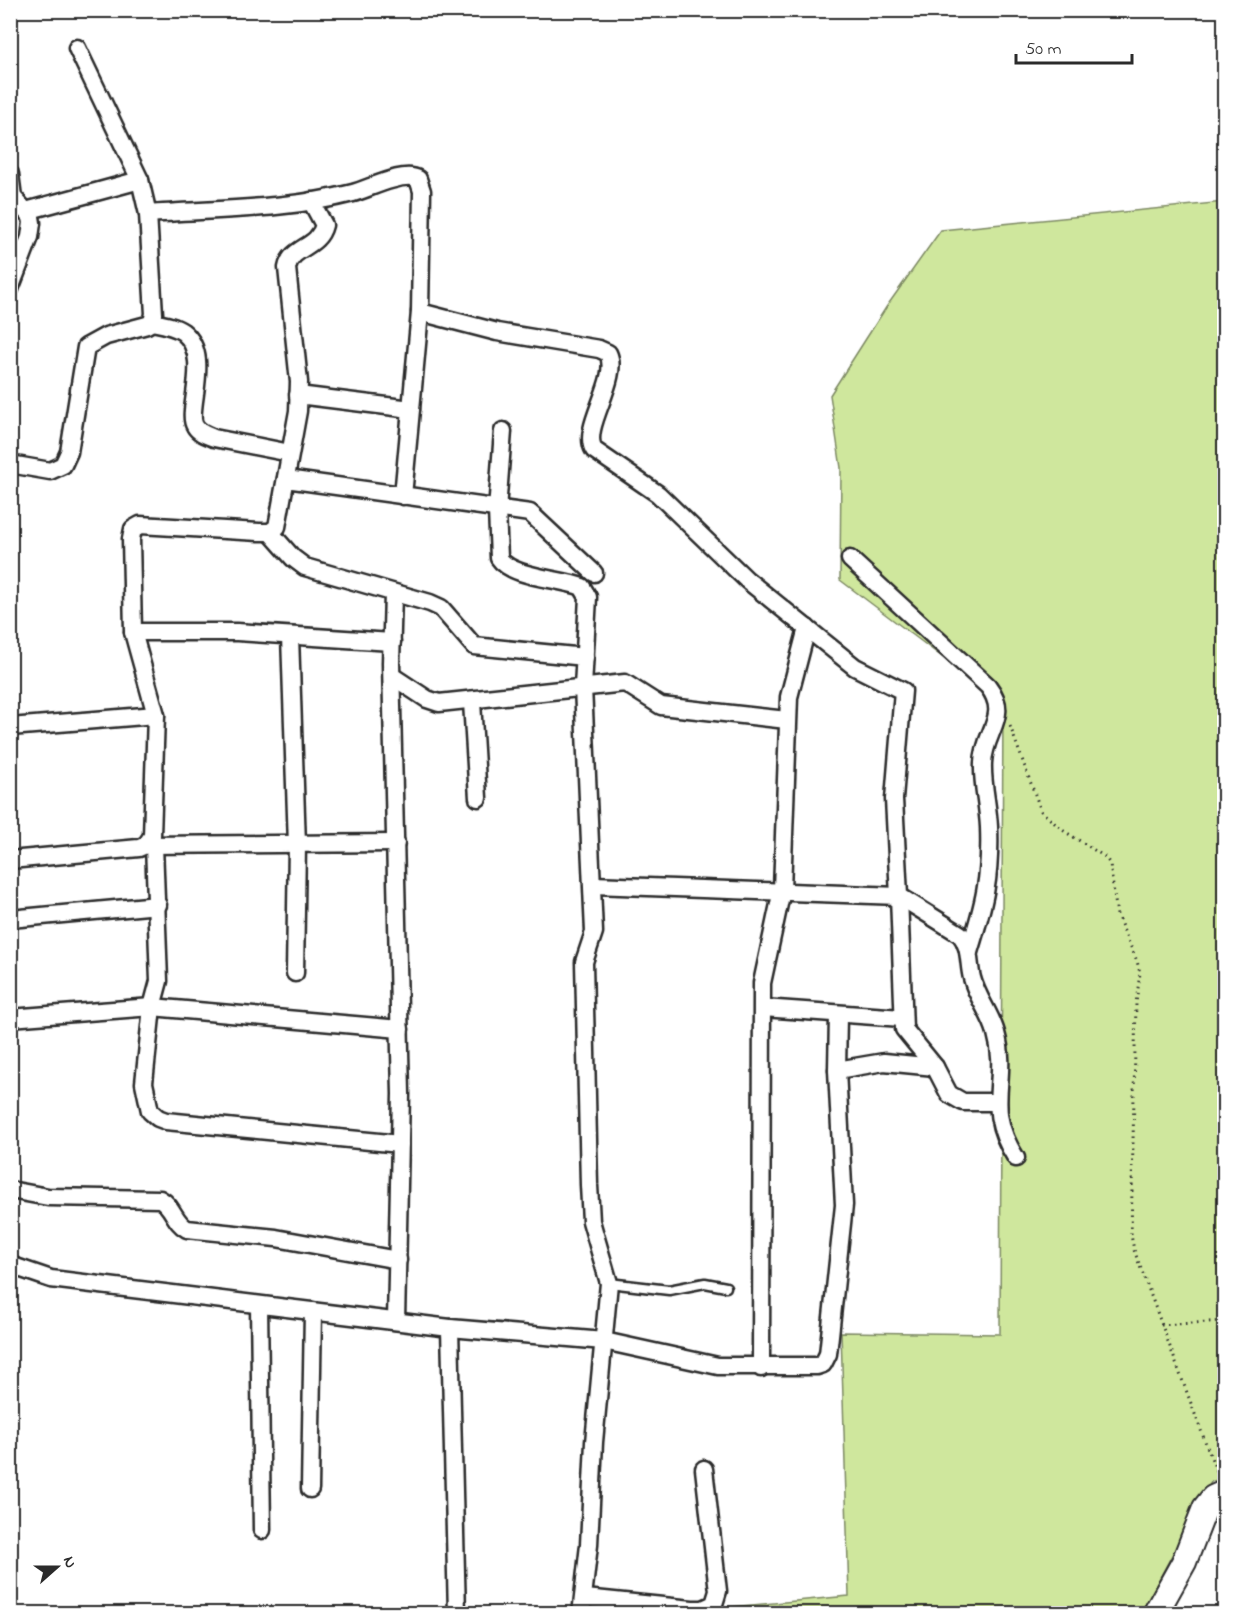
<svg xmlns="http://www.w3.org/2000/svg" width="1235" height="1624" viewBox="0 0 1235 1624" font-family="'Indie Flower',sans-serif">
<rect width="100%" height="100%" fill="#fff"/>
<filter id="ink" filterUnits="userSpaceOnUse"><feTurbulence type="fractalNoise" baseFrequency=".0167" numOctaves="2"/><feDisplacementMap in="SourceGraphic" scale="12" xChannelSelector="R" yChannelSelector="G"/><feConvolveMatrix kernelMatrix="1 2 1 2 8 2 1 2 1" color-interpolation-filters="sRGB"/></filter>
<g filter="url(#ink)">
<path fill="#cfe79d" stroke="#7d8964" stroke-width="1.5" d="M1224,202V1477L1211,1482L1141,1613L654,1614L849,1596L841,1332L1000,1334L1003,703L840,580L841,468L830,395L887,306L941,230Z"/>
<g fill="none" stroke-linecap="round" stroke-linejoin="round">
<defs>
<path id="lane" d="M609,1283L669,1290L705,1283L726,1287"/>
<g id="street">
<path d="M10,174L13,197L31,217L32,223L30,237L10,289"/>
<path d="M26,211L140,180"/>
<path d="M148,214C216,209 288,210 353,193C369,189 404,170 418,179L422,191L420,312L403,496"/>
<path d="M420,312L497,332L599,349L608,353C621,379 580,428 594,450L658,494L747,580L855,667L903,691L894,799L899,896L960,934C971,947 968,963 972,978C977,998 991,1014 996,1033C1010,1081 982,1105 1016,1158"/>
<path d="M152,322C162,324 175,326 183,332C213,356 185,411 195,426C199,433 207,435 214,438L290,453"/>
<path d="M298,395L411,409"/>
<path d="M503,431L497,510L499,558C512,578 560,578 582,587L588,597L583,687L594,932L584,962L589,1185L591,1221L609,1283L594,1442L589,1545L581,1614"/>
<path d="M10,464L50,471L63,465L69,452L86,347L106,336L147,325L152,322L154,314L148,214L140,180L77,48"/>
<path d="M286,479L530,513L594,573"/>
<path d="M270,532L293,558L305,567L430,603L441,608L474,646L585,657"/>
<path d="M850,559L988,686C1011,716 984,731 983,763C982,784 988,805 989,827C991,878 984,904 969,952"/>
<path d="M393,594L391,663L401,1094L396,1321"/>
<path d="M133,632H237L392,642"/>
<path d="M290,636L297,845L295,973"/>
<path d="M392,676L427,699L439,703L625,683L661,706L787,720"/>
<path d="M472,702L478,798"/>
<path d="M10,727L156,715"/>
<path d="M146,845L396,843"/>
<path d="M154,845L159,981L152,1007L144,1083L150,1111L158,1118L166,1121L400,1144"/>
<path d="M10,860L139,848L146,845L152,836L156,715L133,632L131,539L133,529L140,525L259,532H270L277,527L298,411L299,382L287,268C291,246 318,249 324,225L311,201"/>
<path d="M593,885L899,896L904,1029L935,1067L949,1094L963,1102H996"/>
<path d="M10,919L158,905"/>
<path d="M763,1008L902,1018"/>
<path d="M10,1018L152,1007L400,1029"/>
<path d="M837,1070L884,1062L935,1067"/>
<path d="M10,1190L48,1197L160,1199C173,1206 174,1222 187,1229L276,1238L398,1260"/>
<path d="M10,1265L51,1279L450,1328L604,1341L718,1366H817L823,1364L828,1354L844,1205L837,1070L838,1015"/>
<path d="M259,1305L262,1530"/>
<path d="M450,1328L457,1614"/>
<path d="M761,1368L762,983L782,890L789,697L807,628"/>
<path d="M310,1489L313,1311"/>
<path d="M585,1598L692,1609H703L714,1604L718,1591L704,1469"/>
</g>
<path id="secondary" d="M1155,1614L1184,1562L1205,1508L1213,1498L1224,1493"/>
</defs>
<use href="#lane" stroke="#2b2b2b" stroke-width="13"/>
<use href="#street" stroke="#2b2b2b" stroke-width="21"/>
<use href="#secondary" stroke="#2b2b2b" stroke-width="28"/>
<g stroke="#2b2b2b" stroke-width="3" stroke-dasharray="1.5 4.5" stroke-linecap="butt">
<path d="M1010,726L1041,811L1061,829L1105,857L1110,864L1117,915L1137,961L1140,973L1136,1003L1131,1235L1134,1250L1218,1476"/>
<path d="M1161,1325L1224,1321"/>
</g>
<use href="#lane" stroke="#fff" stroke-width="8"/>
<use href="#street" stroke="#fff" stroke-width="16"/>
<use href="#secondary" stroke="#fff" stroke-width="24"/>
</g>
</g>
<rect width="1235" height="1624" fill="none" stroke="#fff" stroke-width="36"/>
<rect x="18" y="18" width="1199" height="1588" fill="none" stroke="#2b2b2b" stroke-width="2" filter="url(#ink)"/>
<g transform="translate(57 1567) rotate(69)" stroke="#ffffff" stroke-width="4.5" paint-order="stroke">
<path d="M0-4.5L10 22L0 15L-10 22Z" fill="#2b2b2b"/>
<text y="-9" font-size="16" font-weight="bold" text-anchor="middle" fill="#2b2b2b">N</text>
</g>
<path d="M1016 54v9h116v-9" fill="none" stroke="#2b2b2b" stroke-width="3"/>
<text x="1025" y="54" font-size="18" fill="#2b2b2b" stroke="#ffffff" stroke-width="4.5" paint-order="stroke">50 m</text>
</svg>
